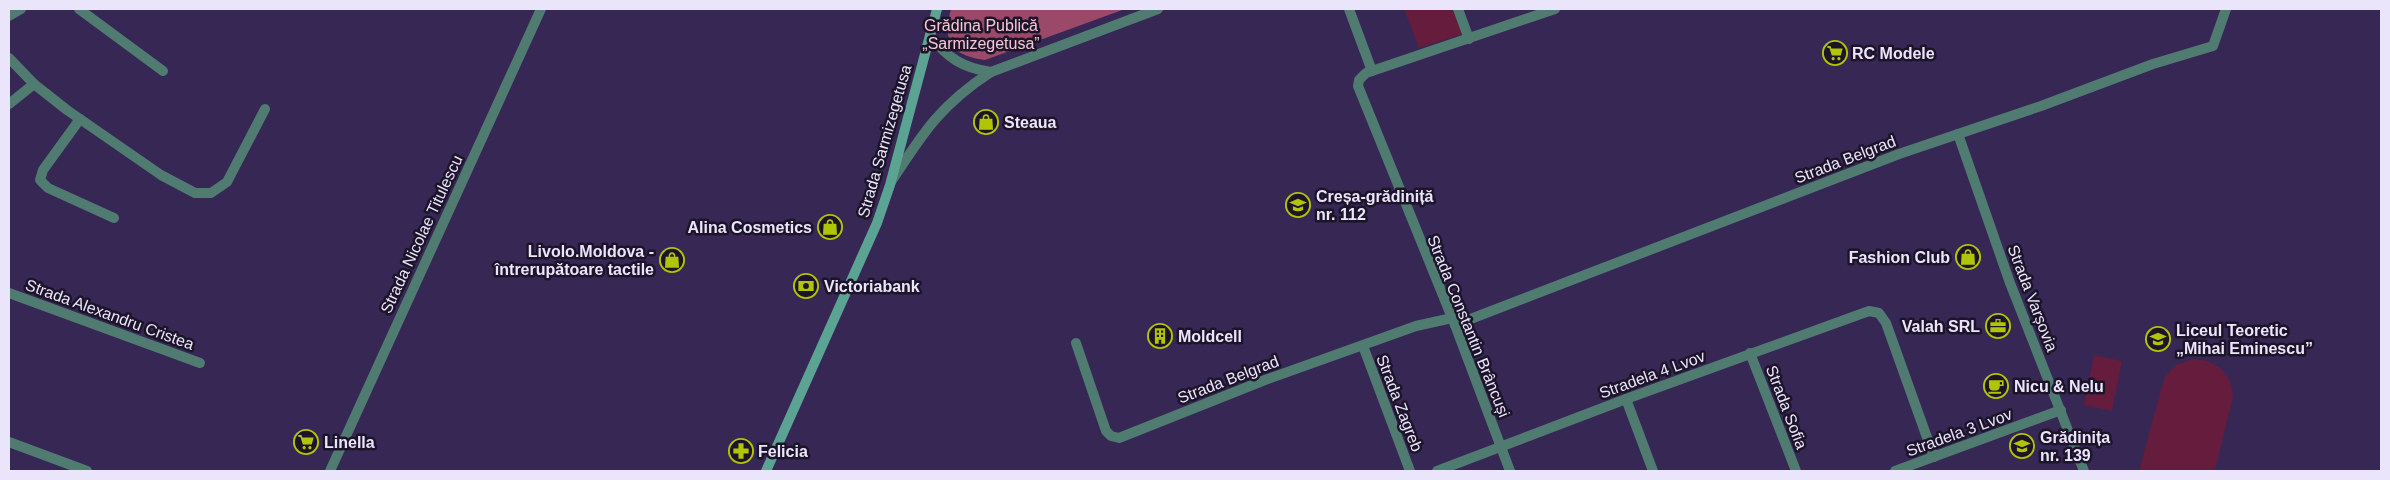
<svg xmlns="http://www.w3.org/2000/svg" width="2390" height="480" viewBox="0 0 2390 480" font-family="Helvetica,sans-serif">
<rect width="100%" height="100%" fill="#372755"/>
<g fill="#661c3c">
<path d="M1404,9H1453L1462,34L1419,48Z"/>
<path d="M2094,355L2122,361L2112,411L2084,405Z"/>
<path d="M2193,359C2215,359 2232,374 2233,396L2215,471H2139L2164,378L2176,365Z"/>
</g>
<path fill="#9b4968" d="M951,9H1125L985,60C951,55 942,42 951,9Z"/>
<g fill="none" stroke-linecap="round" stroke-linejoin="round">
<g stroke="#4f7b71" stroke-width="10">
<path d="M79,9L163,71"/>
<path d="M1349,9L1372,71"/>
<path d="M1458,9L1469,39"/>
<path d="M9,16L21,9"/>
<path d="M930,35C947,58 963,68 991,72"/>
<path d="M9,58L34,84L67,110L161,175L195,193H211L227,182L265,109"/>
<path d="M9,104L34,84"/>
<path d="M80,119L43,170L40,180L48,188L114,218"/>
<path d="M1958,134L2010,283L2084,471"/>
<path d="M891,182C923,133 940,105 991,72L1158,9"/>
<path d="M9,293L200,363"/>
<path d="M1455,325L1899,154L2041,106L2153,64L2213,46L2226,9"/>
<path d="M1076,343L1106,431L1111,436L1119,438L1265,380L1416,326L1452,318"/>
<path d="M1363,346L1410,471"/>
<path d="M1750,353L1796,471"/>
<path d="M1626,399L1653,471"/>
<path d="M9,442L87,471"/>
<path d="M330,471L541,9"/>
<path d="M1437,471L1626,399L1869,311L1879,313L1886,323L1934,457"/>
<path d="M1510,471L1455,325L1358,86L1359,80L1366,73L1555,9"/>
<path d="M1895,471L2061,410"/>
</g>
<path stroke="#5ba494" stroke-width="10" d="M766,471L877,223L890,185L937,9"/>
</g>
<defs>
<symbol id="supermarket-ring" viewBox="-11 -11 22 22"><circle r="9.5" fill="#1c152a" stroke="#afc506" stroke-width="1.5"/><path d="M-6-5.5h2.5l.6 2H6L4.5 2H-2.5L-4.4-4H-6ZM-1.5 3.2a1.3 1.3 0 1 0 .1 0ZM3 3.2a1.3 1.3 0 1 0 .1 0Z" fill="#afc506"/></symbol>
<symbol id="shop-ring" viewBox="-11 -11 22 22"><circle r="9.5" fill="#1c152a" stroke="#afc506" stroke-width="1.5"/><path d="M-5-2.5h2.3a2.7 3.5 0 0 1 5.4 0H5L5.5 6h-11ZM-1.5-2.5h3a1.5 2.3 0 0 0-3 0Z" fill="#afc506"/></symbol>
<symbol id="school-ring" viewBox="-11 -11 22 22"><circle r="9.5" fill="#1c152a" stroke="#afc506" stroke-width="1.5"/><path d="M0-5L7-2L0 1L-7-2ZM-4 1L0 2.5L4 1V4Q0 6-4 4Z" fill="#afc506"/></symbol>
<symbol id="bank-ring" viewBox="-11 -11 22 22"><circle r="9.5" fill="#1c152a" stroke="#afc506" stroke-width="1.5"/><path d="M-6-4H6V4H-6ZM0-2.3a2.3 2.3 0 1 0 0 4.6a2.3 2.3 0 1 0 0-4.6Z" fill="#afc506"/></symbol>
<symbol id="office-ring" viewBox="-11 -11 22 22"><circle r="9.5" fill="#1c152a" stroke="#afc506" stroke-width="1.5"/><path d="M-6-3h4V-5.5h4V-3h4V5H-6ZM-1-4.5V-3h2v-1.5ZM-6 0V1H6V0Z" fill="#afc506"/></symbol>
<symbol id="building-ring" viewBox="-11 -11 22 22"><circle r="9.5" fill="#1c152a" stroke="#afc506" stroke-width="1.5"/><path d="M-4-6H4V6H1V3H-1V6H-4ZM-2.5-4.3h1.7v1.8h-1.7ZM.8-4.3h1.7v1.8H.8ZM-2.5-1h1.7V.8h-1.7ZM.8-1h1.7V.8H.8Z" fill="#afc506"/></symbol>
<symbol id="cafe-ring" viewBox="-11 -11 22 22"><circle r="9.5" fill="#1c152a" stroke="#afc506" stroke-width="1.5"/><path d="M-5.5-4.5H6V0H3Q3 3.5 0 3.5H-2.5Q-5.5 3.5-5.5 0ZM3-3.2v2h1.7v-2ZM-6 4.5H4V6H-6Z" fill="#afc506"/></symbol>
<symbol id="pharmacy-ring" viewBox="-11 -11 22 22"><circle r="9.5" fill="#1c152a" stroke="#afc506" stroke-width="1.5"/><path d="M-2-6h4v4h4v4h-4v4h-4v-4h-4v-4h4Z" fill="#afc506"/></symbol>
</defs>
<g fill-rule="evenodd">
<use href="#supermarket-ring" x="1821" y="39" width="28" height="28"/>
<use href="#shop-ring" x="972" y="108" width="28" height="28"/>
<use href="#school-ring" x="1284" y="191" width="28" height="28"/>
<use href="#shop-ring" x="816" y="213" width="28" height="28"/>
<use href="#shop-ring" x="1954" y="243" width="28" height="28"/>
<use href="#shop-ring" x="658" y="246" width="28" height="28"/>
<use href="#bank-ring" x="792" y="272" width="28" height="28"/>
<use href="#office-ring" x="1984" y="312" width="28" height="28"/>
<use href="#building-ring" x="1146" y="322" width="28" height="28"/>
<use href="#school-ring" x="2144" y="325" width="28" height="28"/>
<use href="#cafe-ring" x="1982" y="372" width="28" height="28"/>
<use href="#supermarket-ring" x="292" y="428" width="28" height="28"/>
<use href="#school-ring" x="2008" y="432" width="28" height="28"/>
<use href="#pharmacy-ring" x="727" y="437" width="28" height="28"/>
</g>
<g text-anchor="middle" stroke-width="5" stroke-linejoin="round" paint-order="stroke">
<g font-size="16" fill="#f8c7d6" stroke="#1c152a">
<text x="981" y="31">Grădina Publică<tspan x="981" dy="18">„Sarmizegetusa”</tspan></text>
</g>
<g font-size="16" font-weight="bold" fill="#ebe5fc" stroke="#1c152a" text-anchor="start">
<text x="1852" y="59">RC Modele</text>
<text x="1004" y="128">Steaua</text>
<text x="1316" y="202">Creșa-grădiniță<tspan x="1316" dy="18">nr. 112</tspan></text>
<text x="812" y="233" text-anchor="end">Alina Cosmetics</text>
<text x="654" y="257" text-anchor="end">Livolo.Moldova -<tspan x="654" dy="18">întrerupătoare tactile</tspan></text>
<text x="1950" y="263" text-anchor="end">Fashion Club</text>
<text x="824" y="292">Victoriabank</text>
<text x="1980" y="332" text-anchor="end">Valah SRL</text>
<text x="2176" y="336">Liceul Teoretic<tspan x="2176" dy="18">„Mihai Eminescu”</tspan></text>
<text x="1178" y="342">Moldcell</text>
<text x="2014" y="392">Nicu &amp; Nelu</text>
<text x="2040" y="443">Grădinița<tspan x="2040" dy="18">nr. 139</tspan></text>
<text x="324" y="448">Linella</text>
<text x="758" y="457">Felicia</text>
</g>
<g font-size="16" fill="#ebe5fc" stroke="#1c152a">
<text transform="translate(884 141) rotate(-74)" y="6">Strada Sarmizegetusa</text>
<text transform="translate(1845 159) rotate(-21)" y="6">Strada Belgrad</text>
<text transform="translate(421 234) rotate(-65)" y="6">Strada Nicolae Titulescu</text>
<text transform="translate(2033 298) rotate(69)" y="6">Strada Varșovia</text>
<text transform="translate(110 314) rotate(20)" y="6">Strada Alexandru Cristea</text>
<text transform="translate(1469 326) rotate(68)" y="6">Strada Constantin Brâncuși</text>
<text transform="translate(1652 374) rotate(-20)" y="6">Stradela 4 Lvov</text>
<text transform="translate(1228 379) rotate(-21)" y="6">Strada Belgrad</text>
<text transform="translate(1400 403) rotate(69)" y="6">Strada Zagreb</text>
<text transform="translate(1787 407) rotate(69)" y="6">Strada Sofia</text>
<text transform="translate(1959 432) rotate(-20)" y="6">Stradela 3 Lvov</text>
</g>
</g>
<rect width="2390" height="480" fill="none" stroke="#ebe5fc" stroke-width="20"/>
</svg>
